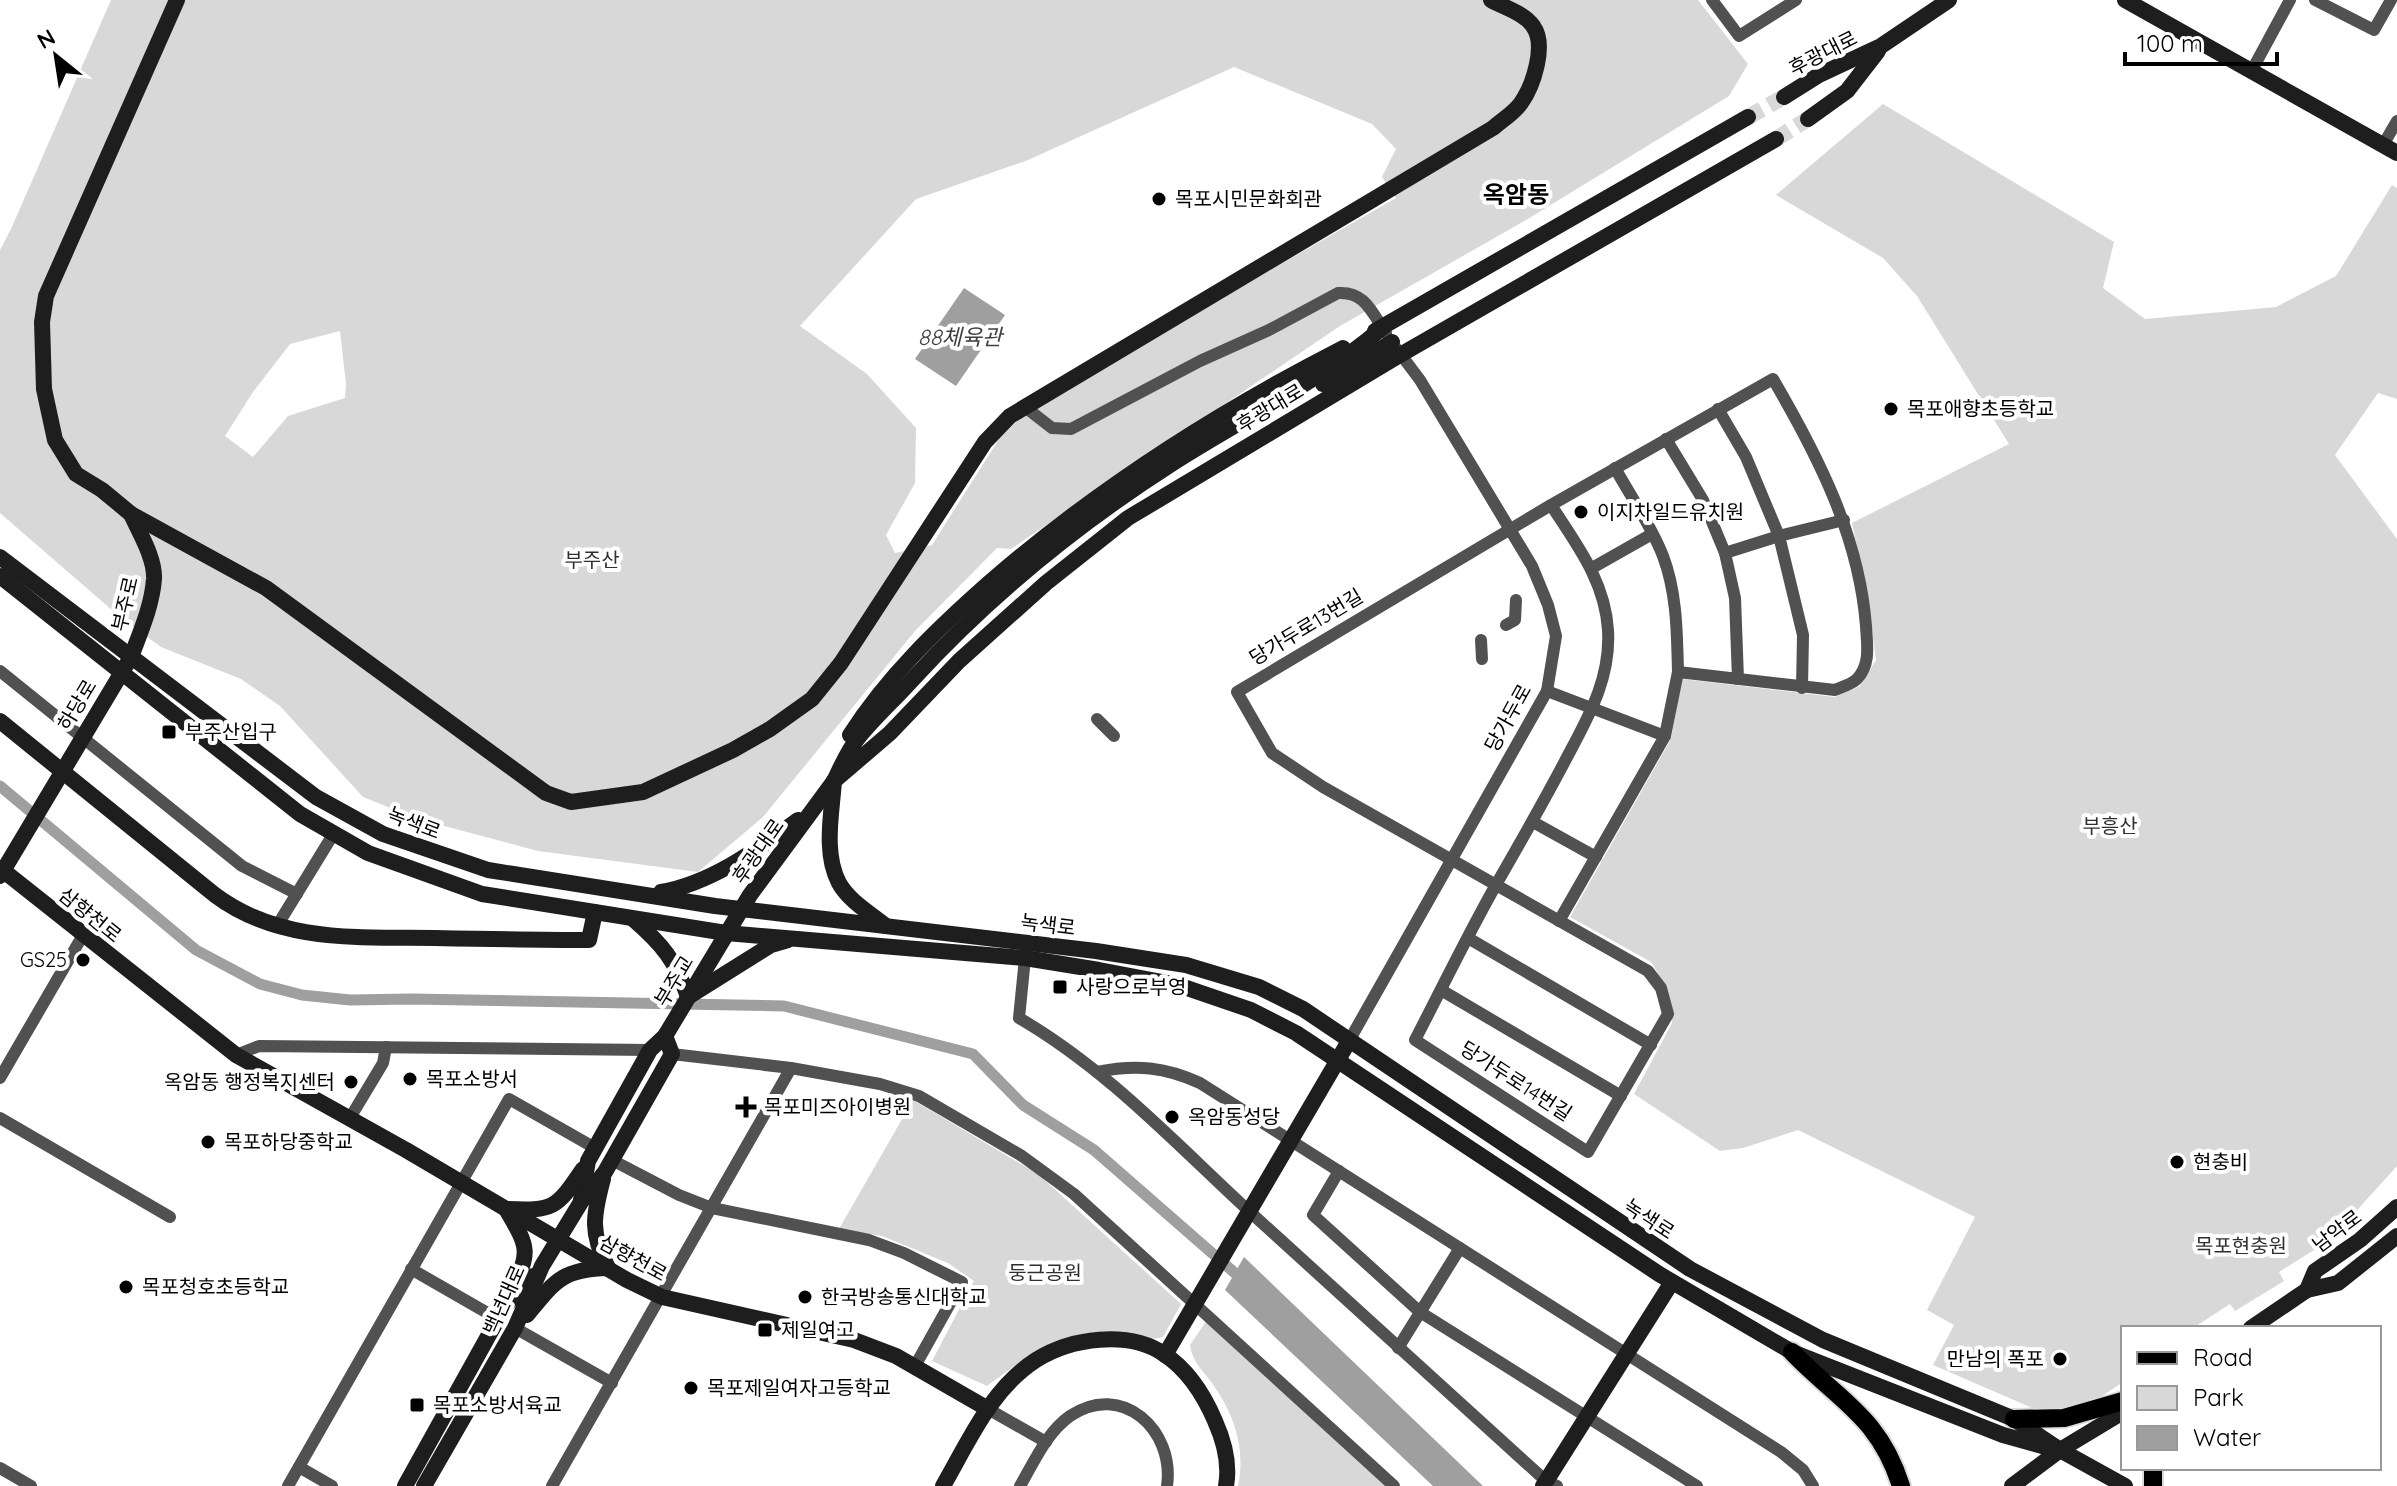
<svg xmlns="http://www.w3.org/2000/svg" width="2397" height="1486" viewBox="0 0 2397 1486" font-family="Quicksand,'Noto Sans KR',sans-serif">
<rect width="100%" height="100%" fill="#fff"/>
<g fill="#d8d8d8" fill-rule="evenodd">
<path d="M111,0H1698L1748,64L1729,96L1526,220L1340,326L1011,549L997,548L915,631L763,817L698,872L538,851L418,819L363,797L280,706L241,679L161,647L120,617L0,513V250L11,229ZM1234,67L1372,124L1396,149L1382,177L1396,198L1058,392L1017,421L999,439L932,545L895,553L886,535L915,483L916,428L867,374L800,326L916,199L1028,160ZM340,331L346,384L345,398L288,416L253,457L225,436L253,392L290,344Z"/>
<path d="M1883,104L2114,242L2103,288L2145,319L2276,307L2336,276L2392,185L2397,188V399L2378,393L2335,455L2397,539V1166L2330,1240L2279,1272L2284,1281L2235,1311L2230,1304L2193,1328H2123V1382L2093,1402L2064,1410H2037L1933,1365L1954,1325L1927,1310L1975,1217L1798,1130L1743,1148L1720,1151L1634,1094L1672,1023L1667,988L1651,962L1570,917L1671,739L1682,679L1835,697L1860,686L1876,660L1868,598L1852,523L2009,444L1917,296L1883,258L1776,195Z"/>
<path d="M913,1100L1038,1174L1181,1304L1163,1337C1143,1343 1123,1331 1102,1332C1057,1334 1022,1360 987,1386L932,1361L974,1281L948,1263L882,1236L839,1229Z"/>
<path d="M1207,1320L1388,1486H1238C1246,1448 1234,1414 1212,1383C1202,1370 1192,1361 1190,1345Z"/>
</g>
<g fill="#9f9f9f">
<path d="M964,288L1005,315L956,386L915,359Z"/>
<path d="M1244,1257L1483,1486H1433L1225,1290Z"/>
</g>
<g fill="none" stroke-linecap="round" stroke-linejoin="round">
<path stroke="#9f9f9f" stroke-width="11" d="M0,786L196,950L260,984L302,995L350,1000L412,999L784,1006L973,1054L1023,1105L1094,1150L1244,1281"/>
<g stroke="#d9d9d9" stroke-width="16" stroke-dasharray="16 8" stroke-linecap="butt">
<path d="M1748,117L1784,97"/>
<path d="M1776,139L1808,119"/>
</g>
<defs>
<g id="primary">
<path d="M1792,1352C1839,1401 1879,1416 1901,1486"/>
<path d="M2014,1419L2064,1418L2123,1401"/>
<path d="M2153,1486V1468"/>
</g>
</defs>
<use href="#primary" stroke="#dbdbdb" stroke-width="22"/>
<g stroke="#515151" stroke-width="12">
<path d="M1712,0L1739,36L1796,0"/>
<path d="M2315,0L2374,30L2391,0"/>
<path d="M2251,72L2290,0"/>
<path d="M2383,145L2397,121"/>
<path d="M1025,407L1052,428L1071,429L1200,361L1269,330L1338,293C1365,291 1372,313 1386,333"/>
<path d="M1718,409L1746,457L1779,536L1803,635L1802,688"/>
<path d="M1666,439L1703,500L1725,553L1779,536L1844,520"/>
<path d="M1615,468C1631,497 1651,525 1663,556C1677,593 1677,633 1678,672"/>
<path d="M1551,505L1237,692L1272,753L1323,787L1648,971L1661,988L1668,1014L1588,1152L1415,1040C1442,988 1468,934 1497,883C1520,843 1543,803 1565,761C1587,719 1611,680 1608,630C1605,581 1577,545 1551,505L1773,379C1818,456 1859,536 1866,626C1867,645 1871,664 1857,679C1852,684 1842,687 1835,690L1678,672L1665,736"/>
<path d="M1725,553L1735,598L1738,679"/>
<path d="M1592,568L1652,534"/>
<path d="M1506,625L1515,620L1516,600"/>
<path d="M1481,640L1482,659"/>
<path d="M0,671L242,866L297,894"/>
<path d="M1547,691L1665,736L1559,921"/>
<path d="M1097,719L1114,736"/>
<path d="M1533,822L1596,857"/>
<path d="M277,926L334,833"/>
<path d="M1468,938L1651,1045"/>
<path d="M1025,958L1019,1018C1107,1069 1176,1144 1250,1212C1349,1302 1448,1391 1546,1481L1557,1486"/>
<path d="M1441,990L1621,1096"/>
<path d="M1349,1041L1547,691L1556,636L1548,605L1532,566L1420,380L1396,348"/>
<path d="M672,1054L791,1068L880,1084L919,1096L1022,1156L1074,1194L1394,1486"/>
<path d="M236,1055L259,1046L650,1050"/>
<path d="M1097,1072C1136,1064 1165,1067 1200,1083L1781,1452L1803,1470L1813,1486"/>
<path d="M0,1078L83,935"/>
<path d="M0,1118L170,1217"/>
<path d="M350,1118L383,1063L386,1047"/>
<path d="M612,1160L679,1195L712,1208L869,1240L904,1253L962,1282L915,1366"/>
<path d="M1339,1171L1313,1215L1420,1312L1697,1486"/>
<path d="M411,1269L498,1319"/>
<path d="M515,1328L612,1383"/>
<path d="M1398,1348L1460,1248"/>
<path d="M988,1409L1046,1442"/>
<path d="M299,1467L332,1486"/>
<path d="M0,1468L31,1486"/>
<path d="M288,1486L509,1099L595,1148"/>
<path d="M552,1486L791,1068"/>
<path d="M1020,1486C1034,1462 1047,1432 1070,1416C1122,1381 1175,1430 1167,1486"/>
</g>
<g stroke="#1e1e1e" stroke-width="16">
<path d="M177,0L46,296L42,322L44,389L55,440L76,474L102,490L131,514L266,588L546,793L571,802L643,792L733,750L770,729L812,699L841,663L985,442L1010,416L1493,128C1502,120 1514,113 1521,103C1533,86 1547,45 1533,26C1524,13 1505,8 1491,0"/>
<path d="M2125,0L2397,153"/>
<path d="M1784,97L1819,75L1881,46L1949,0"/>
<path d="M1808,119L1847,91L1878,51"/>
<path d="M1382,328C1318,383 1243,418 1173,463C1076,525 989,596 912,680C894,700 874,718 858,738C848,750 841,767 834,781L890,733L959,661L1046,583L1128,518L1400,355L1776,139"/>
<path d="M1375,331L1748,117"/>
<path d="M1323,384L1392,342"/>
<path d="M0,557L316,797L383,834L488,870L715,906L1096,951L1186,965L1259,987L1303,1009L1690,1269L1823,1340L2014,1419L2060,1450L2125,1486"/>
<path d="M0,576L300,814L368,853L482,894L726,933L1025,958L1099,970L1178,985L1251,1010L1296,1033L1659,1274L1792,1352L2003,1435L2046,1447"/>
<path d="M0,721L215,895C279,943 358,937 435,938C486,939 538,940 589,940L595,912"/>
<path d="M850,735C887,677 938,628 989,583C1096,490 1218,412 1343,348"/>
<path d="M834,781C832,812 823,853 839,883C849,901 870,913 886,926"/>
<path d="M0,868L236,1055L406,1150L627,1280L662,1297L854,1340L896,1356L988,1409"/>
<path d="M0,876L131,657C140,633 152,606 154,579C155,558 140,534 131,514"/>
<path d="M661,892C712,883 756,850 798,820"/>
<path d="M633,919C662,944 676,961 688,997L771,945L788,940"/>
<path d="M581,1200L588,1161L650,1050L665,1036L750,895L834,781"/>
<path d="M2307,1290L2315,1271L2360,1240L2397,1207"/>
<path d="M511,1294C530,1250 530,1250 506,1209C554,1211 556,1209 583,1169"/>
<path d="M527,1315C555,1281 562,1269 608,1268C590,1233 593,1216 603,1179"/>
<path d="M2251,1328L2307,1290L2338,1283L2397,1236"/>
<path d="M1165,1355L1349,1041"/>
<path d="M405,1486L505,1306L533,1276"/>
<path d="M424,1486L515,1328L542,1266L581,1202L605,1172L672,1054L665,1036"/>
<path d="M943,1486C969,1441 991,1389 1036,1360C1071,1338 1128,1330 1164,1354C1188,1370 1204,1395 1215,1421C1224,1441 1230,1464 1226,1486"/>
<path d="M1543,1486L1672,1282"/>
<path d="M2012,1486L2060,1450L2123,1412"/>
</g>
<use href="#primary" stroke="#000" stroke-width="18"/>
</g>
<g fill="#000" stroke="#fff" stroke-width="3">
<circle cx="1159" cy="199" r="8"/>
<circle cx="1891" cy="409" r="8"/>
<circle cx="1581" cy="512" r="8"/>
<rect x="161" y="724" width="16" height="16" rx="4"/>
<circle cx="83" cy="960" r="8"/>
<rect x="1052" y="979" width="16" height="16" rx="4"/>
<circle cx="410" cy="1079" r="8"/>
<circle cx="351" cy="1082" r="8"/>
<path d="M742 1095h8v8h8v8h-8v8h-8v-8h-8v-8h8z"/>
<circle cx="1172" cy="1117" r="8"/>
<circle cx="208" cy="1142" r="8"/>
<circle cx="2177" cy="1162" r="8"/>
<circle cx="126" cy="1287" r="8"/>
<circle cx="805" cy="1297" r="8"/>
<rect x="757" y="1322" width="16" height="16" rx="4"/>
<circle cx="2060" cy="1359" r="8"/>
<circle cx="691" cy="1388" r="8"/>
<rect x="409" y="1397" width="16" height="16" rx="4"/>
</g>
<g text-anchor="middle" stroke-width="8" stroke-linejoin="round" paint-order="stroke">
<g font-size="20" fill="#000" stroke="#fff">
<text transform="translate(1823 53) rotate(-27)" y="7">후광대로</text>
<text transform="translate(1270 408) rotate(-31)" y="7">후광대로</text>
<text transform="translate(125 604) rotate(-77)" y="7">부주로</text>
<text transform="translate(1306 627) rotate(-31)" y="7">당가두로13번길</text>
<text transform="translate(77 705) rotate(-59)" y="7">하당로</text>
<text transform="translate(1508 718) rotate(-61)" y="7">당가두로</text>
<text transform="translate(414 823) rotate(21)" y="7">녹색로</text>
<text transform="translate(758 851) rotate(-55)" y="7">후광대로</text>
<text transform="translate(90 915) rotate(39)" y="7">삼향천로</text>
<text transform="translate(1048 925) rotate(7)" y="7">녹색로</text>
<text transform="translate(674 981) rotate(-59)" y="7">부주교</text>
<text transform="translate(1516 1081) rotate(33)" y="7">당가두로14번길</text>
<text transform="translate(1649 1219) rotate(33)" y="7">녹색로</text>
<text transform="translate(2337 1231) rotate(-37)" y="7">남악로</text>
<text transform="translate(633 1258) rotate(29)" y="7">삼향천로</text>
<text transform="translate(504 1300) rotate(-66)" y="7">백년대로</text>
</g>
<g font-size="20" fill="#000" stroke="#fff" text-anchor="start">
<text x="1175" y="206">목포시민문화회관</text>
<text x="1907" y="416">목포애향초등학교</text>
<text x="1597" y="519">이지차일드유치원</text>
<text x="185" y="739">부주산입구</text>
<text x="67" y="967" text-anchor="end">GS25</text>
<text x="1076" y="994">사랑으로부영</text>
<text x="426" y="1086">목포소방서</text>
<text x="335" y="1089" text-anchor="end">옥암동 행정복지센터</text>
<text x="764" y="1114">목포미즈아이병원</text>
<text x="1188" y="1124">옥암동성당</text>
<text x="224" y="1149">목포하당중학교</text>
<text x="2193" y="1169">현충비</text>
<text x="142" y="1294">목포청호초등학교</text>
<text x="821" y="1304">한국방송통신대학교</text>
<text x="781" y="1337">제일여고</text>
<text x="2044" y="1366" text-anchor="end">만남의 폭포</text>
<text x="707" y="1395">목포제일여자고등학교</text>
<text x="433" y="1412">목포소방서육교</text>
</g>
<g font-size="20" fill="#2f2f2f" stroke="#fff">
<text x="592" y="567">부주산</text>
<text x="2110" y="833">부흥산</text>
<text x="2241" y="1253">목포현충원</text>
<text x="1045" y="1280">둥근공원</text>
</g>
<g font-size="22" font-style="italic" fill="#404040" stroke="#fff">
<text x="960" y="345">88체육관</text>
</g>
<g font-size="24" font-weight="bold" fill="#000" stroke="#fff">
<text x="1516" y="203">옥암동</text>
</g>
</g>
<rect x="2121" y="1326" width="260" height="144" fill="#ffffff" stroke="#999999" stroke-width="2"/>
<rect x="2137" y="1352" width="40" height="12" fill="#000000" stroke="#999999" stroke-width="2"/>
<text x="2193" y="1366" font-size="24" fill="#000000">Road</text>
<rect x="2137" y="1386" width="40" height="24" fill="#d8d8d8" stroke="#999999" stroke-width="2"/>
<text x="2193" y="1406" font-size="24" fill="#000000">Park</text>
<rect x="2137" y="1426" width="40" height="24" fill="#9f9f9f" stroke="#999999" stroke-width="2"/>
<text x="2193" y="1446" font-size="24" fill="#000000">Water</text>
<g transform="translate(56 56) rotate(330)" stroke="#ffffff" stroke-width="6" paint-order="stroke">
<path d="M0-6L14 30L0 20L-14 30Z" fill="#000000"/>
<text y="-12" font-size="22" font-weight="bold" text-anchor="middle" fill="#000000">N</text>
</g>
<path d="M2125 52v12h152v-12" fill="none" stroke="#000000" stroke-width="4"/>
<text x="2137" y="52" font-size="24" fill="#000000" stroke="#ffffff" stroke-width="6" paint-order="stroke">100 m</text>
</svg>
